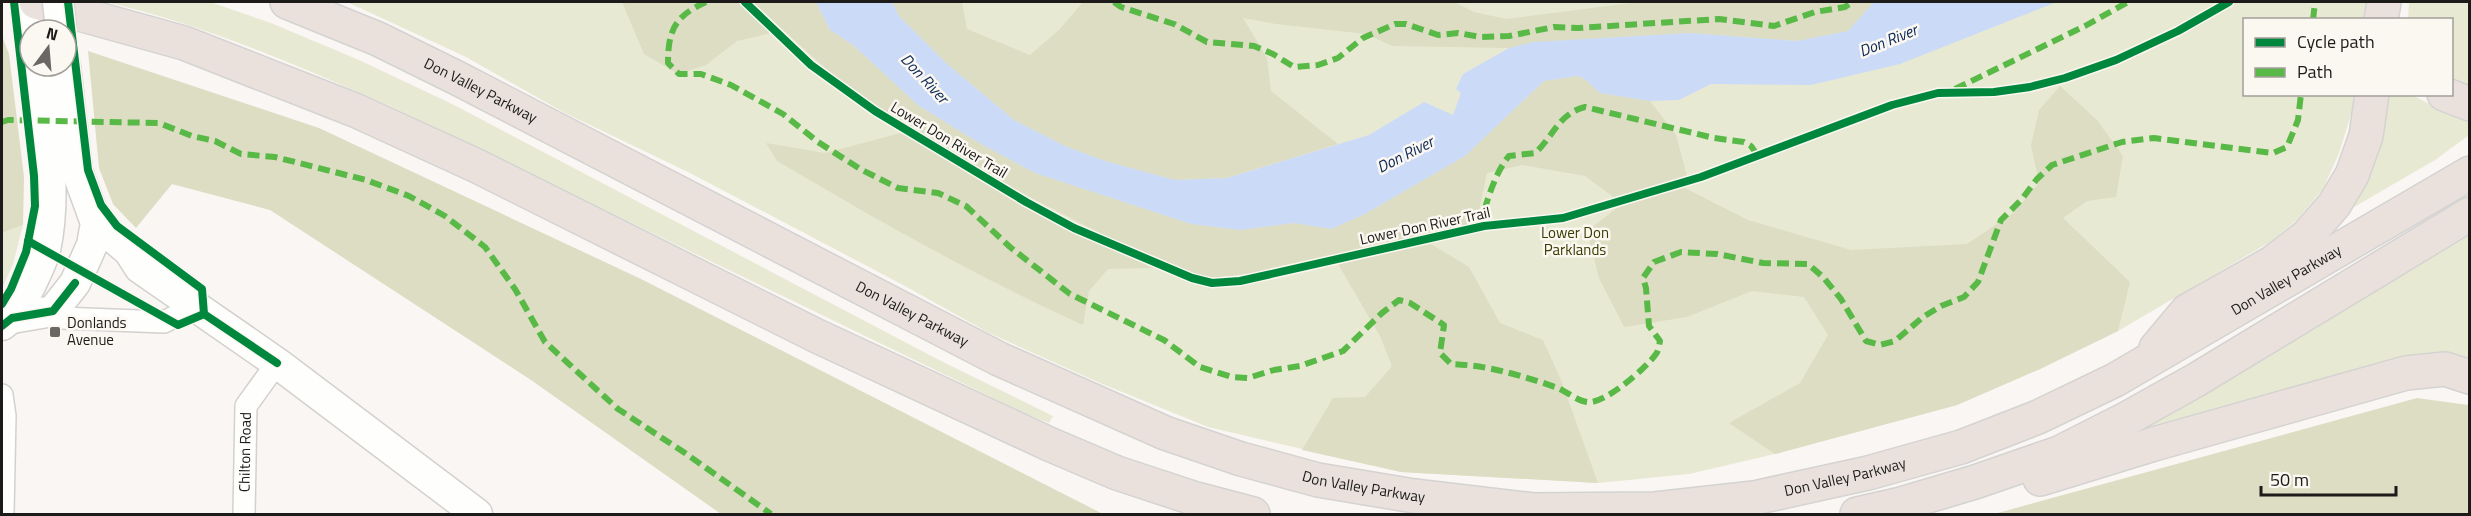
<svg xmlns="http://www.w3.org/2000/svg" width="2471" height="516" viewBox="0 0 2471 516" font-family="'Titillium Web',sans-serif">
<rect width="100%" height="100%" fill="#f9f6f3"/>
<g fill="#e8e9d3">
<path d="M106,2H210L271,23L359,60L452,104L941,361L1053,416L1049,423L1022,412L390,106C297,65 205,25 106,2Z"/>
<path d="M347,2H2368L2365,19L2244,20V94L2354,95L2352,111L2339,153L2323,189L2297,220L2270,242L2118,331L2040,369L1957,405L1775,454L1689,474L1598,483L1401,472L1208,427L1100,383L989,333L905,286L690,173L565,113L466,57Z"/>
<path d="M2409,2H2469V87L2452,82V20H2408Z"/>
<path d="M2387,95H2412L2437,108L2469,119V135L2435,160L2342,214Z"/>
<path d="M23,225L13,264L2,288V233Z"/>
<path d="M2469,236V363L2143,430L2137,433Z"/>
</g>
<g fill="#dcddc2">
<path d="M622,2H737L771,33L737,41L706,65L678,74L644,54Z"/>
<path d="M752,2H816L830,30L853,45L919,106L981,144L1035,173L1191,224L1240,230L1294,223L1331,229L1365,214L1465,156L1544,81L1578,76L1586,80L1600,93L1650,101L1676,135L1687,176L1616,199L1585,176L1522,165L1487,173L1476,224L1253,273L1213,278L1191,274L1121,244L1018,191L907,127L833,75Z"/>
<path d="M892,2H962L967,29L1030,55L1060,29L1083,2H1454L1474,12L1506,19L1639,2H1874L1848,31L1797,41L1690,33L1553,41L1509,48L1393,46L1366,34L1276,24L1243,18L1267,58L1271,91L1338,144L1226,178L1175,180L1105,161L1065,146L1014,120L946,63L899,16Z"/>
<path d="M2,36L9,54L24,177L23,225L2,233Z"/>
<path d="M88,51L319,128L641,279L1103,514H721L531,380L270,210L172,184L136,228L113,204L99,168Z"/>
<path d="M2060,86L2097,120L2123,156L2116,197L2087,201L2063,218L2130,282L2118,331L2040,369L1957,405L1775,454L1729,423L1800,383L1828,335L1804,297L1752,291L1687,317L1624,327L1599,278L1587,231L1617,208L1683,187L1748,220L1851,250L1967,244L2013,213L2039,183L2031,145L2039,110Z"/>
<path d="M901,133L1152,268L1108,269L1089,291L1083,325C977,277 877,220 777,161L766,143L825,153Z"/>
<path d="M1431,244L1469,267L1500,323L1543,340L1561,380L1598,483L1401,472L1302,450L1333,398L1365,397L1392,366L1380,336L1338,264Z"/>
<path d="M2417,398L2468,405L2469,408V514H1994Z"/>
</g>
<path fill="#cbdbf7" d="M816,2H892L899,16L946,63L1014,120L1065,146L1105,161L1175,180L1227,178L1369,135L1424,102L1453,115L1461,93L1456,89L1463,74L1509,48L1533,42L1690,33L1797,41L1848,31L1874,2H2057L1900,64L1811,85L1711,84L1679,100L1650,101L1600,93L1586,80L1578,76L1544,81L1465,156L1365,214L1331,229L1294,223L1240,230L1191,224L1035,173L981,144L919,106L853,45L830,30Z"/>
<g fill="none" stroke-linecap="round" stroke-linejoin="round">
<defs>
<g id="street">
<path d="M53,311L61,318L164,322L194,307"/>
<path d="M2,395L5,416L3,514"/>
<path id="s1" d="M244,514L246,406L277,363"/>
</g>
<g id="secondary">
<path d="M30,2L33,30"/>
<path d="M96,223L129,251L140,268L277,363L477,514"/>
<path d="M12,318L53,311L75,283L92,245L96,223L77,171L65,66"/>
<path d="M2,325C16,315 23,300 31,284C36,273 42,262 45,250C58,190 45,126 38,66"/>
</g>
<g id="highway">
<path d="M36,2L184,43L357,111L477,166L817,336L1049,444L1117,473L1196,499L1253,514"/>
<path id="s2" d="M287,2L378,39L459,79L999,359L1165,433L1241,459L1318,480L1414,496L1534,510L1655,509L1754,498L1868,473L1961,447L2038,417L2115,380L2470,173"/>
<path d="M2381,20L2384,2"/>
<path d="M2444,94L2470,104"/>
<path d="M2156,348L2187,311L2272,263L2307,236L2334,205L2352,175L2366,136L2372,94"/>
<path d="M2040,479L2154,444L2406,373L2445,369L2470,377"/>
<path d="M1857,514L1901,504L1975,482L2059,453L2128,418L2196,380L2470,214"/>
</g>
</defs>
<use href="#street" stroke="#d3d1cf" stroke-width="24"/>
<use href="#secondary" stroke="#d3d1cf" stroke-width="33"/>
<use href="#highway" stroke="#d4d3d2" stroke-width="36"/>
<use href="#street" stroke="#fefefd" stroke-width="21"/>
<use href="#secondary" stroke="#fefefd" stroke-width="30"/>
<use href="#highway" stroke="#eae1dc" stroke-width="33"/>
<defs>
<path id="secondary-bridge" d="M58,2L61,30"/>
</defs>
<use href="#secondary-bridge" stroke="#d3d1cf" stroke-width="33" stroke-linecap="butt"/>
<use href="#secondary-bridge" stroke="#fefefd" stroke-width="30"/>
<g stroke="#58b947" stroke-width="6" stroke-dasharray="12 6" stroke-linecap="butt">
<path d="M706,2C675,16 668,30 668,63L679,74H701L731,85L783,114L818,142L860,169L898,188L938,193L966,206L1010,247L1070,294L1164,340L1200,367L1232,377L1248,378L1274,370L1300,366L1343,351L1382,313L1399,300L1410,303L1444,325L1440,353L1451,364C1487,365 1524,376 1558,388C1567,392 1578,401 1587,402C1604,405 1646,368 1656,354C1659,350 1659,345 1660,341L1649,326L1646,288L1643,278L1654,262L1681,252L1717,254L1763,263L1808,264L1823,277L1841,299L1866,341L1880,345L1895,341L1923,317L1941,306L1964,297L1978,282L2001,220L2022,199L2037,179L2052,165L2122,142L2154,138L2273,153L2287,147L2298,120L2301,94"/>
<path d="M1114,2L1121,7L1174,24L1207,42L1254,46L1273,54L1294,67L1318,65L1338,58L1363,38L1395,24H1406L1438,35L1458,33L1481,37L1509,36L1554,27L1578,28L1719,19L1774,26L1815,12L1845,7L1852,2"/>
<path d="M2313,20L2315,2"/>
<path d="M1955,89L2085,26L2128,2"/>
<path d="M2,122L8,120L159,123L192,136L215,141L241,154L275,157L299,163L366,180L409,196L445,216L485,247L515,289L545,342L618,409L685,453L771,514"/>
<path d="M1480,227C1485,206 1495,172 1509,156L1535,153C1554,136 1558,114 1585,107L1714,138L1744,142L1751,146L1758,156"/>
</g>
<defs>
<g id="cycleway">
<path d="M68,2L88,170L101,205L117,226L202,289L204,314"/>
<path d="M745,2L811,65L875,111L1026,202L1074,228L1192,278L1212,283L1240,281L1484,226L1563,218L1701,177L1892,105L1938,93L1994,92L2030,87L2065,78L2116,60L2178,31L2229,2"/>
<path d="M28,241L178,325L204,314"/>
<path d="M2,304L11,289L26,252L35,206L34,176L14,2"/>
<path d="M204,314L277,363"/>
<path d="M2,326L12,318L53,311L75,283"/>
</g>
</defs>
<use href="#cycleway" stroke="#fbf7f1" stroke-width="11"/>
<use href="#cycleway" stroke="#00873e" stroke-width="8"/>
</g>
<rect fill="#696865" stroke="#fbf7f1" stroke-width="2" x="49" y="326" width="12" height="12" rx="3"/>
<g text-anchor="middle" stroke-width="5" stroke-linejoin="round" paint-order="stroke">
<g font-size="15" fill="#1c1b19" stroke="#fbf7f1">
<text dy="5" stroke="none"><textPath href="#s2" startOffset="213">Don Valley Parkway</textPath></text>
<text transform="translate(949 140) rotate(31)" y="5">Lower Don River Trail</text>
<text transform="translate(1425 226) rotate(-12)" y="5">Lower Don River Trail</text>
<text dy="5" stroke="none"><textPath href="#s2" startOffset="2157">Don Valley Parkway</textPath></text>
<text dy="5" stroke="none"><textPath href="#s2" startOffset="699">Don Valley Parkway</textPath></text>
<text dy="5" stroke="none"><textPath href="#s1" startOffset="62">Chilton Road</textPath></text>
<text dy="5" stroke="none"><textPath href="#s2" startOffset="1671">Don Valley Parkway</textPath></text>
<text dy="5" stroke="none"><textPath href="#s2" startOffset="1185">Don Valley Parkway</textPath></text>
</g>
<g font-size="15" fill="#3a3c01" stroke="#fbf7f1">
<text x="1575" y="238">Lower Don<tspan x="1575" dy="17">Parklands</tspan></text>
</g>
<g font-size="15" fill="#1c1b19" stroke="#fbf7f1" text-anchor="start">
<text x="67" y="328">Donlands<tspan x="67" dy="17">Avenue</tspan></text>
</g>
<g font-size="16" font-style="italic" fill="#0b2858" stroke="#fbf7f1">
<text transform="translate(1888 40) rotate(-22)" y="6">Don River</text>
<text transform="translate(925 78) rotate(47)" y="6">Don River</text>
<text transform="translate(1405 154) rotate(-27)" y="6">Don River</text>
</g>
</g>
<rect width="2471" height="516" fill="none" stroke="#1c1b19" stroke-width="6"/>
<rect x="2243" y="18" width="210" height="78" fill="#fbf7f1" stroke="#a29f9b" stroke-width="1.5"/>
<rect x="2255" y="38" width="30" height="9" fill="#00873e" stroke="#a29f9b" stroke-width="1.5"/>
<text x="2297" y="48" font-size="18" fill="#1c1b19">Cycle path</text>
<rect x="2255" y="68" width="30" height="9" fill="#58b947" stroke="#a29f9b" stroke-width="1.5"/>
<text x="2297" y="78" font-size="18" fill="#1c1b19">Path</text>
<g transform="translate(48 48) rotate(16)"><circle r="28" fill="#fbf7f1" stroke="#a29f9b" stroke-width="1.5"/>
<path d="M0-4.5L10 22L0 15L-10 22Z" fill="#696865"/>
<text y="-9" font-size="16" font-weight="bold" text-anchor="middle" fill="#1c1b19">N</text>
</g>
<path d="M2261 486v9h135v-9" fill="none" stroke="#1c1b19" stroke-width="3"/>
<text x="2270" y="486" font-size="18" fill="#1c1b19" stroke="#fbf7f1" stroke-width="4.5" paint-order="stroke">50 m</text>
</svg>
